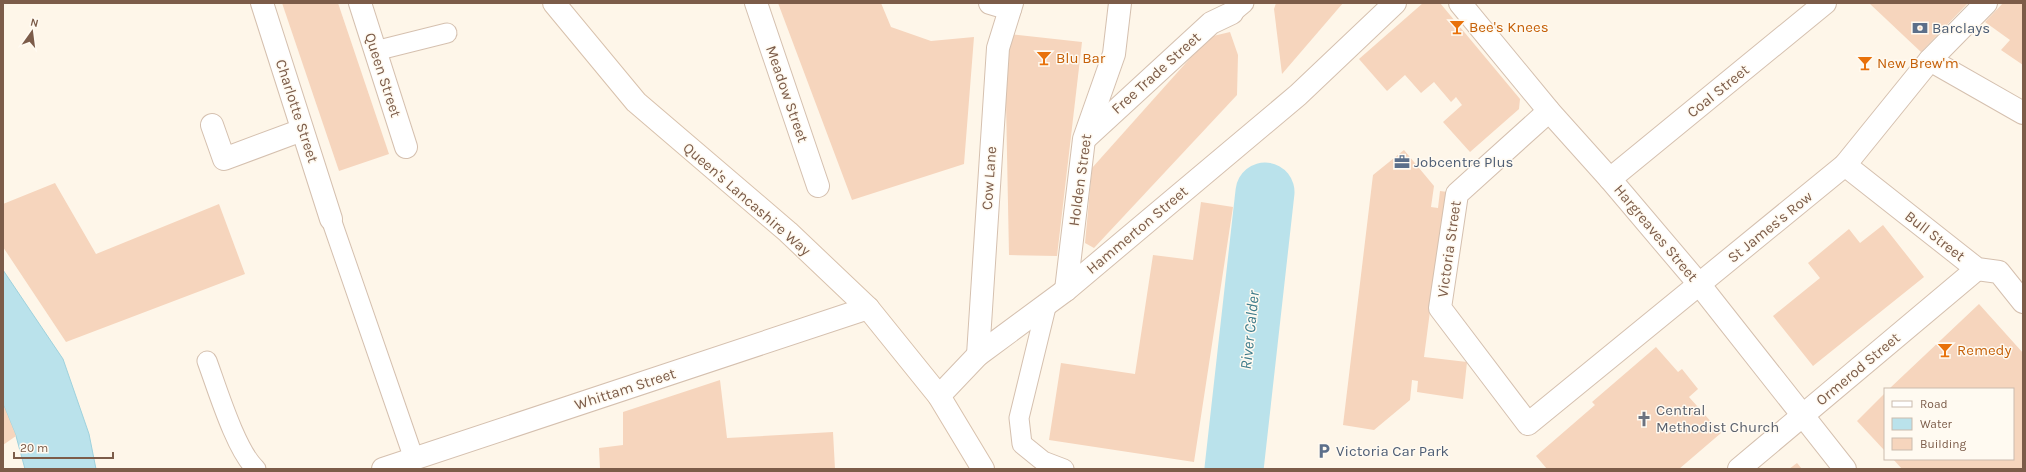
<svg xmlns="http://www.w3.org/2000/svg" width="2026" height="472" viewBox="0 0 2026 472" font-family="Karla,sans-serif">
<rect width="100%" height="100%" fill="#fef6e9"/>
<path fill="#bae2eb" stroke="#9fd2dd" d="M3,270L63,359L89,434L96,469H25L16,436L3,404Z"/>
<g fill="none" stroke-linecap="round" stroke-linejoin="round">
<path stroke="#bae2eb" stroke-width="59" d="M1234,469L1265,192"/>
</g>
<g fill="#f6d5bd">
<path d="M282,3H338L389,154L339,171Z"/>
<path d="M778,3H881L891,27L931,41L974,37L964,164L852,200Z"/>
<path d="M1276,3H1343L1282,74L1274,9Z"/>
<path d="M1423,3H1440L1520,99L1519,109L1470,152L1443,122L1462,105L1456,97L1451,102L1434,82L1421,93L1405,75L1387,91L1359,59Z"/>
<path d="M1869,3H1968L1921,52Z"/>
<path d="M2003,3H2023V65L2001,50L2010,40L1985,22Z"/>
<path d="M1230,32L1238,55L1237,95L1094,248L1085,243L1092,168L1209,37Z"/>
<path d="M1010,34L1082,42L1057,256L1009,255L1005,52Z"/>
<path d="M1404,150L1434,186L1431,207L1438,208L1440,191L1455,193L1450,229L1441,228L1424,357L1467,362L1463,399L1417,392L1418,381L1412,380L1410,400L1374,430L1343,425L1373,175Z"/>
<path d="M55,183L96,254L219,204L245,274L66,342L3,247V204Z"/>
<path d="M1201,202L1233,207L1194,462L1049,440L1061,363L1135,374L1153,255L1193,260Z"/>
<path d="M1883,225L1924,277L1813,366L1773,316L1820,278L1808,263L1849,229L1860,243Z"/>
<path d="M1979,304L2023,353V469H1902L1893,459H2013V389H1889Z"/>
<path d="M1656,347L1678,372L1682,369L1698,389L1689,397L1721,433L1679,469H1547L1536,456L1595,405L1592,402Z"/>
<path d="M720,380L727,438L833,432L835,469H600L599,448L623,445V412Z"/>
<path d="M1885,393V451L1857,421Z"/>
<path d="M3,404L16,436L3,445Z"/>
<path d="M1797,463L1802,469H1789Z"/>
</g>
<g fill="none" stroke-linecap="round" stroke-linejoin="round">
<defs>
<g id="service">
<path d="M1232,13L1244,3"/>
<path d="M375,51L447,33"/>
<path d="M331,219L414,459"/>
<path d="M1047,303L1019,418L1022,444L1043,461L1064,469"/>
<path d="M207,361C217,388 236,451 256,469"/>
</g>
<g id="minor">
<path d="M262,3L331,219"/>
<path d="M360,3L406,147"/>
<path d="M756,3L818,186"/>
<path d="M990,3L1010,9"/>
<path d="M1460,3L1549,111L1610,179L1699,284L1845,469"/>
<path d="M1930,60L2023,113"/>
<path d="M1549,111L1457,194L1440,308L1528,424L1845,165L1930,60L1986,3"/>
<path d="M212,125L224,159L302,130"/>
<path d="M1087,137L1211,23L1232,13"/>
<path d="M1845,165L1977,269L1999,272L2023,302"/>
<path d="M1610,179L1825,3"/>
<path d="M1066,290L1084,139L1114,54L1120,3"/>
<path d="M978,355L998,48L1012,3"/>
<path d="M939,396L978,355L1066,290L1298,95L1395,3"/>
<path d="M383,469L868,308"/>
<path d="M1739,469L1977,269"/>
</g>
<path id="secondary" d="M554,3L636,102L788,232L868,308L939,396L983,469"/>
</defs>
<use href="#service" stroke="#d5c0af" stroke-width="21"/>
<use href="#minor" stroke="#d5c0af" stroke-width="24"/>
<use href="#secondary" stroke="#d8c1ac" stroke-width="24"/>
<use href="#service" stroke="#fff" stroke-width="19"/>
<use href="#minor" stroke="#fff" stroke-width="22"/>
<use href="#secondary" stroke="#fff" stroke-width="22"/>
</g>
<defs>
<symbol id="bar-bare" viewBox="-9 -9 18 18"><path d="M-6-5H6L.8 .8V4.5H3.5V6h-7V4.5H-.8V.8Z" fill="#e8710a" stroke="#fffaf1" stroke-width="2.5" paint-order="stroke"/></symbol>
<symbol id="bank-bare" viewBox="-9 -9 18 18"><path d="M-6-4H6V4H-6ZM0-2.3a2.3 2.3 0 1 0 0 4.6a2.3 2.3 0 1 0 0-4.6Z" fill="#5c6f8a" stroke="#fffaf1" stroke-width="2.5" paint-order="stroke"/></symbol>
<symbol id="office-bare" viewBox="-9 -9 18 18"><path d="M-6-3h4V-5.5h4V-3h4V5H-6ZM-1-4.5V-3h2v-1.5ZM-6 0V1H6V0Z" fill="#5c6f8a" stroke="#fffaf1" stroke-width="2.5" paint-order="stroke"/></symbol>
<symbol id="church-bare" viewBox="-9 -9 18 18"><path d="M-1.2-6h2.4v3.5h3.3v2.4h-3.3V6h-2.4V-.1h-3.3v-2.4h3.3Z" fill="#6b7280" stroke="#fffaf1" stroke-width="2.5" paint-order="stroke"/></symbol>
<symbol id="parking-bare" viewBox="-9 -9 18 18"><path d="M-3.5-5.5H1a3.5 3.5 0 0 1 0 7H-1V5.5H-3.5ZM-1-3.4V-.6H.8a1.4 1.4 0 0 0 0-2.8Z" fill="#5c6f8a" stroke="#fffaf1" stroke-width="2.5" paint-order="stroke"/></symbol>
</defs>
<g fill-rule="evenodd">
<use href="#bar-bare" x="1446" y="16" width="22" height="22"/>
<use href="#bank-bare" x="1909" y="17" width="22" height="22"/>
<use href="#bar-bare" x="1033" y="47" width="22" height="22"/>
<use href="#bar-bare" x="1854" y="52" width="22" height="22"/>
<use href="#office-bare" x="1391" y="151" width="22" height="22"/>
<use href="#bar-bare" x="1934" y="339" width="22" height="22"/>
<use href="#church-bare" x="1633" y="408" width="22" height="22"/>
<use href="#parking-bare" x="1313" y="440" width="22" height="22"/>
</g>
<g text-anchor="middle" stroke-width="3" stroke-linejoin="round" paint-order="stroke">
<g font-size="15" fill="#c56008" stroke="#fffaf1" text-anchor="start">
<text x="1469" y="32">Bee's Knees</text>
<text x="1056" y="63">Blu Bar</text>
<text x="1877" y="68">New Brew'm</text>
<text x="1957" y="355">Remedy</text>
</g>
<g font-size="15" fill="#4e5e75" stroke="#fffaf1" text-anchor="start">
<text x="1932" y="33">Barclays</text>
<text x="1414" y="167">Jobcentre Plus</text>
<text x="1336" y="456">Victoria Car Park</text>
</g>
<g font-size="15" fill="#7c5c49" stroke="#fffaf1">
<text transform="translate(1156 73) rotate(-42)" y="5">Free Trade Street</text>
<text transform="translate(383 75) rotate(72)" y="5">Queen Street</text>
<text transform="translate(1718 91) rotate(-39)" y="5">Coal Street</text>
<text transform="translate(787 94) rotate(71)" y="5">Meadow Street</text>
<text transform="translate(297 111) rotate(72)" y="5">Charlotte Street</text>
<text transform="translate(989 178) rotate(-86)" y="5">Cow Lane</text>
<text transform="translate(1080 180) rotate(-82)" y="5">Holden Street</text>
<text transform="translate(747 199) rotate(41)" y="5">Queen's Lancashire Way</text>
<text transform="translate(1770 227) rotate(-39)" y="5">St James's Row</text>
<text transform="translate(1137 230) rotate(-40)" y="5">Hammerton Street</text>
<text transform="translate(1656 233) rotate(50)" y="5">Hargreaves Street</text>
<text transform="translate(1935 236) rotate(38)" y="5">Bull Street</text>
<text transform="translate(1449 249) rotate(-82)" y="5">Victoria Street</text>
<text transform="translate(1858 369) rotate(-40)" y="5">Ormerod Street</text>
<text transform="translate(625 389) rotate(-18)" y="5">Whittam Street</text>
</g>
<g font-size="15" fill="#5b616d" stroke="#fffaf1" text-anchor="start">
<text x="1656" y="415">Central<tspan x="1656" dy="17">Methodist Church</tspan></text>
</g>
<g font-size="16" font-style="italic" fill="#3d7b8a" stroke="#fffaf1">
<text transform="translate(1249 330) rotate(-84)" y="6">River Calder</text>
</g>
</g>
<rect width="2026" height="472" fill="none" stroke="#7c5c49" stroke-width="8"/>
<rect x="1884" y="388" width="130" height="72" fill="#fffaf1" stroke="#cbbbae"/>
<rect x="1892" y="401" width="20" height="6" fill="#ffffff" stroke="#cbbbae"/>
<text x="1920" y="408" font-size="12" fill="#7c5c49">Road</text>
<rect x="1892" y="418" width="20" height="12" fill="#bae2eb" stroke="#cbbbae"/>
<text x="1920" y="428" font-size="12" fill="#7c5c49">Water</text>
<rect x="1892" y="438" width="20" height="12" fill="#f6d5bd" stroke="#cbbbae"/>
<text x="1920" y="448" font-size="12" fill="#7c5c49">Building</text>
<g transform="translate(32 32) rotate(14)" stroke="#fffaf1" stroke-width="3" paint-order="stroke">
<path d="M0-3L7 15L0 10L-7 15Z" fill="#7c5c49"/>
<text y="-6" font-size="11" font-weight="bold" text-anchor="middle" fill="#7c5c49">N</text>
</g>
<path d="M14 452v6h99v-6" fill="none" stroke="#7c5c49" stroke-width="2"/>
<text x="20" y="452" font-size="12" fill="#7c5c49" stroke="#fffaf1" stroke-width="3" paint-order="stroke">20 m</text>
</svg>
